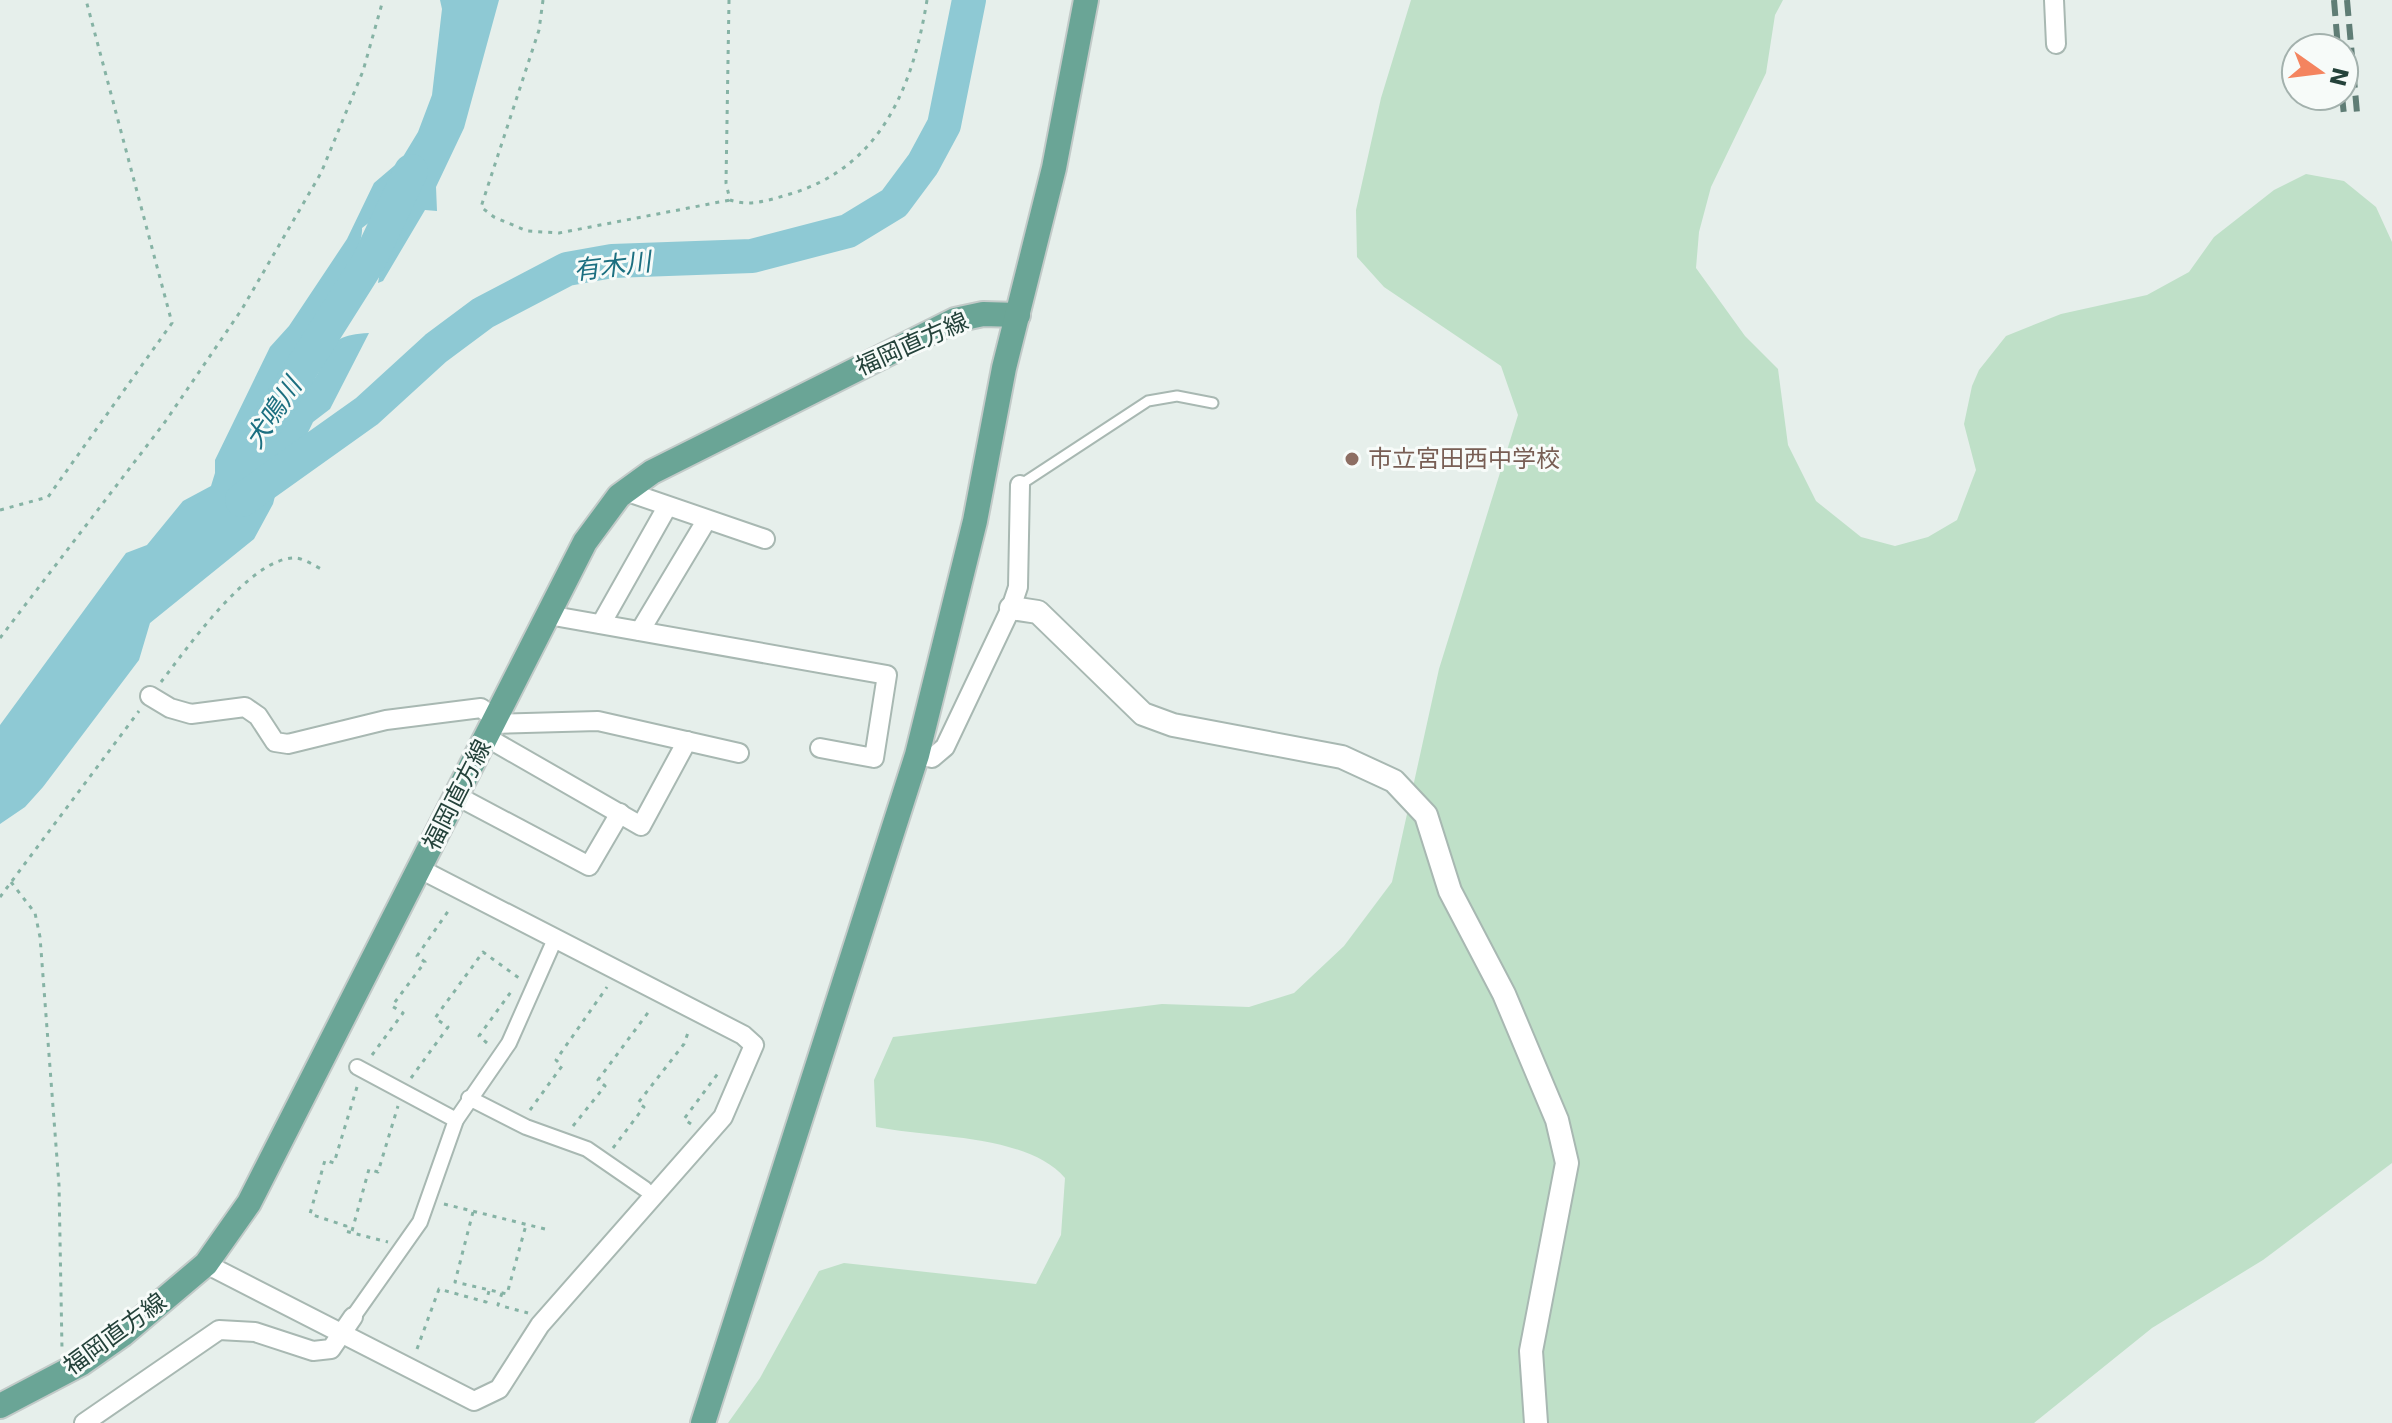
<svg xmlns="http://www.w3.org/2000/svg" width="2392" height="1423" viewBox="0 0 2392 1423" font-family="'DejaVu Sans','Noto Sans JP',sans-serif">
<rect width="100%" height="100%" fill="#e6efeb"/>
<path fill="#bfe0c8" d="M1411,0H1783L1775,15L1766,73L1711,187L1699,232L1696,268L1745,336L1778,369L1788,445L1816,501L1861,537L1895,546L1928,537L1957,520L1976,470L1964,424L1972,386L1979,370L2006,336L2061,314L2147,295L2189,272L2214,237L2274,190L2306,174L2344,181L2376,207L2392,242V1163L2263,1260L2152,1328L2034,1423H728L760,1378L819,1271L844,1263L1036,1284L1061,1235L1065,1178C1027,1134 931,1138 876,1127L874,1080L893,1037L1162,1004L1249,1007L1294,993L1344,946L1392,882L1439,669L1518,415L1501,366L1384,287L1357,257L1356,210L1381,98Z"/>
<path fill="#8ec9d4" d="M440,0H499L464,128L436,187L437,211L425,210L383,281L378,283C381,258 397,240 400,215H379L362,228C364,258 305,359 286,385L305,389C335,364 314,335 369,333L330,409L313,422L301,447L284,461L273,504L254,539L150,623L139,660L43,787L25,807L0,824V725L126,553L147,545L183,501L211,486L215,473V460L270,347L289,326L347,239L374,183L401,160L418,132L432,95L442,9Z"/>
<g fill="none" stroke-linecap="round" stroke-linejoin="round">
<g stroke="#8ec9d4" stroke-width="34">
<path d="M267,423L368,263L411,171"/>
<path d="M242,500L367,411L436,348L483,313L567,269L612,261L752,256L848,231L894,203L923,164L944,125L969,0"/>
</g>
<defs>
<path id="service" d="M1020,485L1148,401L1177,396L1213,403"/>
<g id="pedestrian">
<path d="M357,1067L456,1120"/>
<path d="M469,1098L526,1127L587,1149L645,1189"/>
<path d="M353,1317L420,1222L456,1120L509,1043L555,939"/>
</g>
<g id="minor">
<path d="M2054,0L2056,44"/>
<path d="M625,491L765,539"/>
<path d="M548,615L887,675L874,758L820,748"/>
<path d="M601,624L667,507"/>
<path d="M640,631L706,521"/>
<path d="M150,696L170,708L191,714L245,707L258,716L275,742L288,744L386,720L481,708L496,719"/>
<path d="M492,724L598,721L739,753"/>
<path d="M486,737L641,826L687,741"/>
<path d="M917,755L932,758L945,747L1011,608L1018,587L1020,485"/>
<path d="M457,796L589,866L620,813"/>
<path d="M206,1264L474,1401L499,1389L540,1325L723,1117L754,1045L743,1035L420,869"/>
<path d="M84,1423L219,1330L255,1332L313,1351L331,1349L353,1317"/>
</g>
<path id="tertiary" d="M1011,608L1038,612L1143,714L1173,725L1342,757L1394,781L1426,815L1450,891L1504,994L1557,1120L1567,1163L1531,1351L1536,1423"/>
<g id="primary">
<path d="M0,1406L82,1363L122,1335L206,1264L249,1203L585,542L619,496L652,472L955,320L983,314L1018,315"/>
<path d="M703,1423L917,755L975,521L1004,368L1054,168L1086,0"/>
</g>
</defs>
<use href="#service" stroke="#a8b8b2" stroke-width="13"/>
<use href="#pedestrian" stroke="#a8b8b2" stroke-width="18"/>
<use href="#minor" stroke="#a8b8b2" stroke-width="22"/>
<use href="#tertiary" stroke="#a8b8b2" stroke-width="26"/>
<use href="#primary" stroke="#c2cac8" stroke-width="28"/>
<g stroke="#86b3a5" stroke-width="3" stroke-dasharray="4 6" stroke-linecap="butt">
<path d="M543,0L539,30L481,207L494,217L527,231L559,233L730,200"/>
<path d="M729,0L726,183L730,200C750,207 769,200 790,194C881,167 913,87 927,0"/>
<path d="M0,510L48,497L172,323L86,0"/>
<path d="M0,638L165,422L242,309L321,173L363,71L383,0"/>
<path d="M161,682C186,650 250,557 295,558C303,558 315,566 323,570"/>
<path d="M11,882L35,913L40,937L59,1185L62,1349"/>
<path d="M0,897L139,711"/>
<path d="M487,1043L479,1036L513,989"/>
<path d="M372,1055L403,1013L392,1006L425,962L417,956L451,907"/>
<path d="M411,1078L448,1027L435,1018L483,952L519,978"/>
<path d="M357,1087L334,1163L325,1160L310,1214L346,1226L345,1231L388,1242"/>
<path d="M530,1110L562,1066L556,1060L607,987"/>
<path d="M691,1124L684,1119L719,1072"/>
<path d="M573,1126L605,1086L598,1080L650,1010"/>
<path d="M613,1148L644,1107L638,1103L684,1044L689,1030"/>
<path d="M444,1204L545,1229"/>
<path d="M473,1212L455,1282L507,1294L526,1225"/>
<path d="M352,1231L369,1169L378,1172L398,1106"/>
<path d="M502,1293L498,1305L528,1313"/>
<path d="M417,1349L439,1289L486,1302L489,1291"/>
</g>
<use href="#service" stroke="#fff" stroke-width="9"/>
<use href="#pedestrian" stroke="#fff" stroke-width="14"/>
<use href="#minor" stroke="#fff" stroke-width="18"/>
<use href="#tertiary" stroke="#fff" stroke-width="22"/>
<use href="#primary" stroke="#6aa596" stroke-width="24"/>
<g stroke="#5f7d75" stroke-width="6" stroke-dasharray="16 8" stroke-linecap="butt">
<path d="M2334,0L2338,48"/>
<path d="M2347,0L2357,113"/>
<path d="M2342,96L2344,115"/>
</g>
</g>
<circle fill="#8d6e63" stroke="#f7fbf9" stroke-width="3" cx="1352" cy="459" r="8"/>
<g text-anchor="middle" stroke-width="6" stroke-linejoin="round" paint-order="stroke">
<g font-size="24" fill="#24423a" stroke="#f7fbf9">
<text transform="translate(912 344) rotate(-24)" y="8">福岡直方線</text>
<text transform="translate(457 795) rotate(-63)" y="8">福岡直方線</text>
<text transform="translate(115 1334) rotate(-36)" y="8">福岡直方線</text>
</g>
<g font-size="24" fill="#785e54" stroke="#f7fbf9" text-anchor="start">
<text x="1368" y="467">市立宮田西中学校</text>
</g>
<g font-size="26" font-style="italic" fill="#1c6f80" stroke="#f7fbf9">
<text transform="translate(612 266) rotate(-7)" y="9">有木川</text>
<text transform="translate(273 413) rotate(-56)" y="9">犬鳴川</text>
</g>
</g>
<g transform="translate(2320 72) rotate(104)"><circle r="38" fill="#f7fbf9" stroke="#a3b1ad" stroke-width="2"/>
<path d="M0-6L14 30L0 20L-14 30Z" fill="#f4845f"/>
<text y="-12" font-size="22" font-weight="bold" text-anchor="middle" fill="#24423a">N</text>
</g>
</svg>
